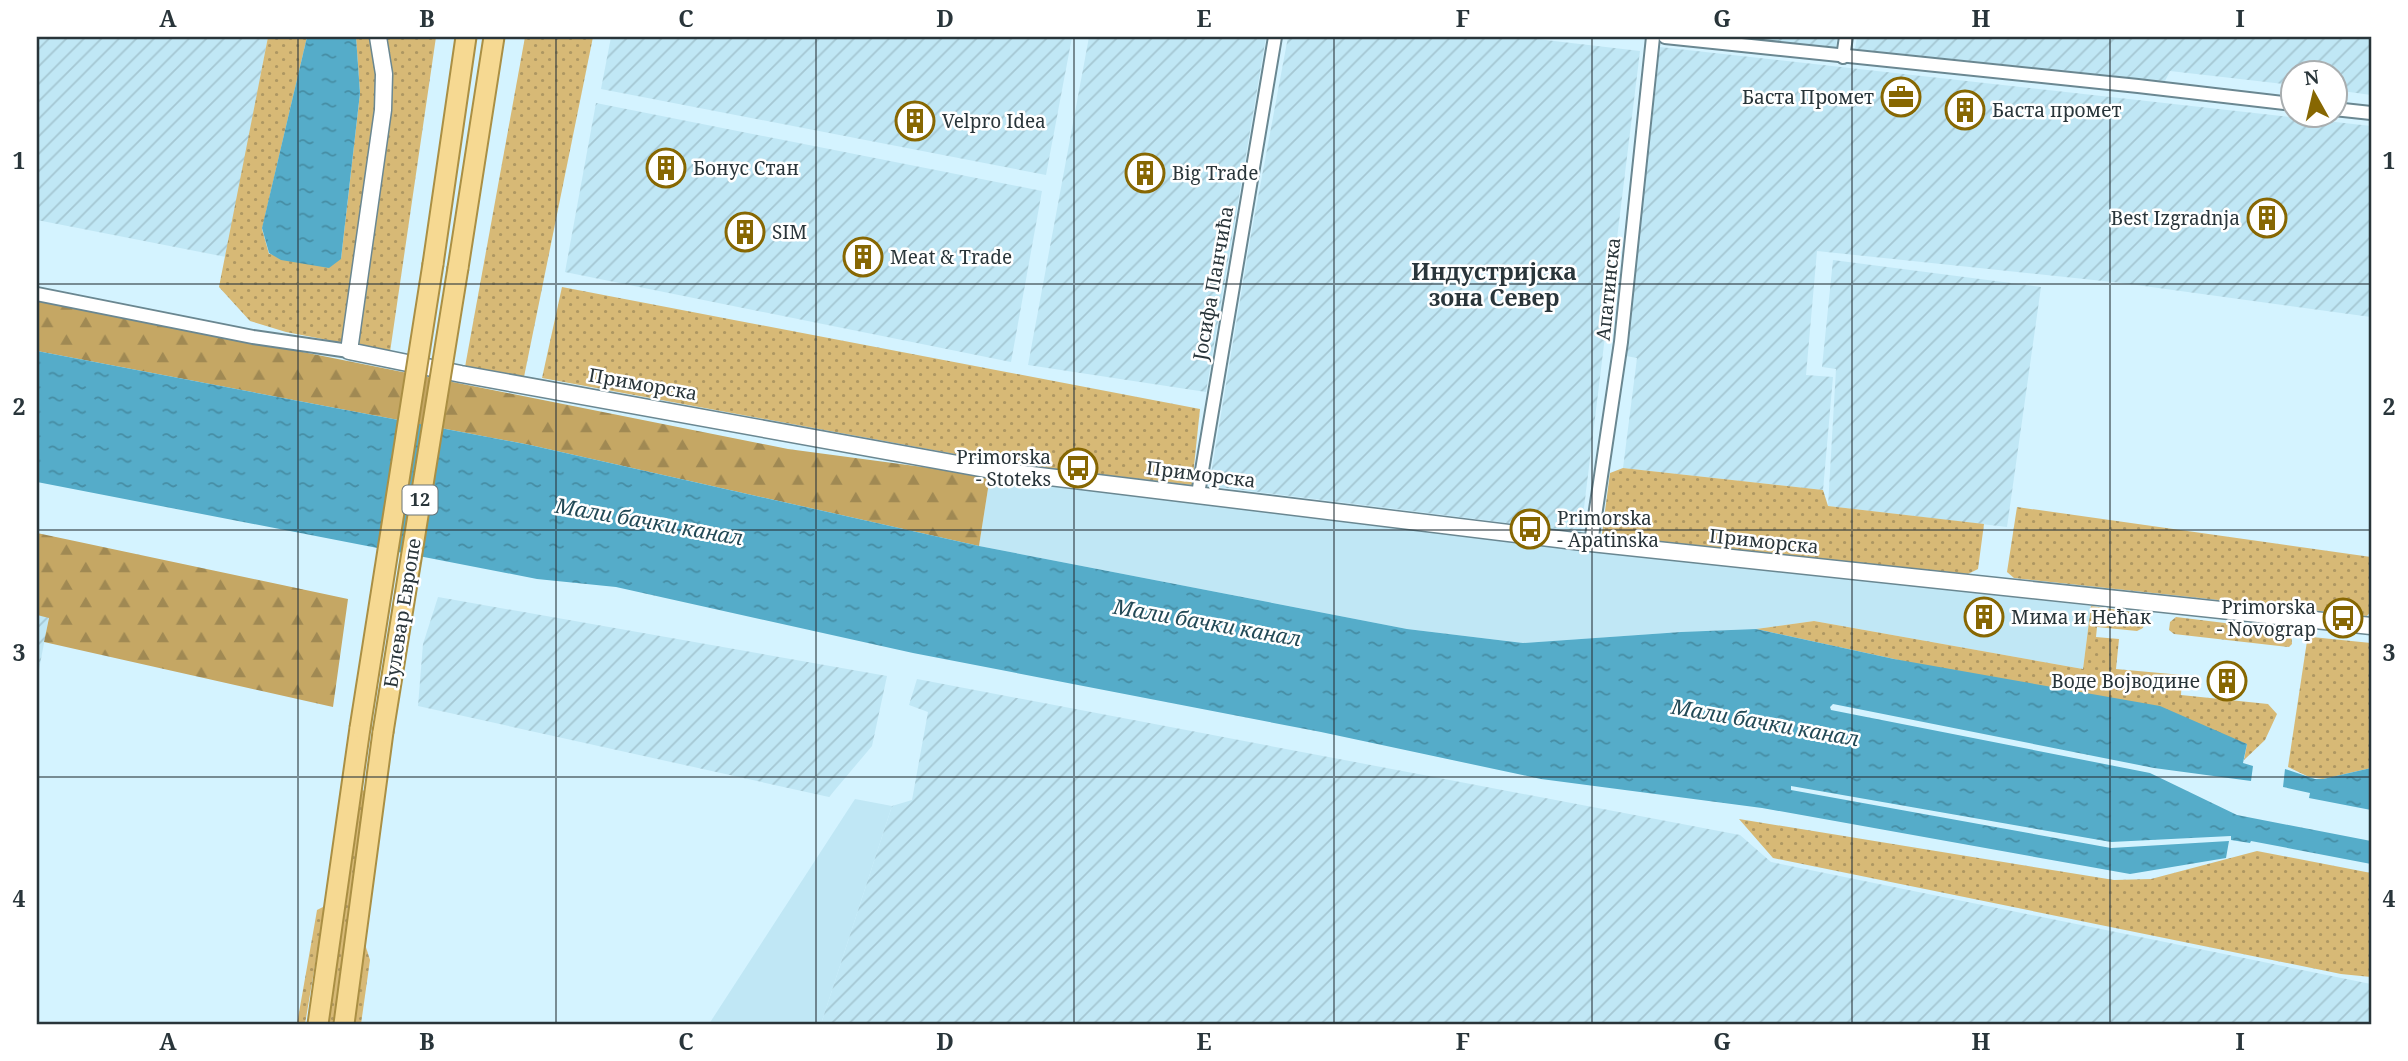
<svg xmlns="http://www.w3.org/2000/svg" width="2408" height="1061" viewBox="0 0 2408 1061" font-family="'Noto Serif',serif">
<defs>
<pattern id="industrial-furrows" width="10" height="10" patternUnits="userSpaceOnUse" patternTransform="scale(1.75)"><rect width="10" height="10" fill="#c0e7f5"/><path d="M-1 1l2-2M0 10L10 0M9 11l2-2" fill="none" stroke="#a5c7d3"/></pattern>
<pattern id="grass-dots" width="8" height="8" patternUnits="userSpaceOnUse" patternTransform="scale(1.75)"><rect width="8" height="8" fill="#d7b976"/><path d="M2 2h.1M6 6h.1" fill="none" stroke="#ae9762" stroke-width="1.8" stroke-linecap="round"/></pattern>
<pattern id="forest-firs" width="22" height="20" patternUnits="userSpaceOnUse" patternTransform="scale(1.75)"><rect width="22" height="20" fill="#c5a764"/><path d="M5 1l3.5 6h-7zM16 11l3.5 6h-7z" fill="#a08953"/></pattern>
<pattern id="water-ripples" width="26" height="14" patternUnits="userSpaceOnUse" patternTransform="scale(1.75)"><rect width="26" height="14" fill="#55acc9"/><path d="M2 4q2-2 4 0t4 0M15 11q2-2 4 0t4 0" fill="none" stroke="#468da4"/></pattern>
</defs>
<rect width="100%" height="100%" fill="#d4f3ff"/>
<g fill="#c0e7f5">
<path d="M990,476L1275,512L2091,606L2083,669L1814,621L1756,629L1681,632L1523,643L1407,629L979,546Z"/>
<path d="M855,799L892,806L821,1024H709Z"/>
</g>
<g fill="url(#industrial-furrows)">
<path d="M37,37H268L226,257L37,220Z"/>
<path d="M611,37H1072L1046,175L601,89Z"/>
<path d="M1089,37H1266L1206,392L1028,365Z"/>
<path d="M1288,37H1519L1640,51L1581,532L1209,486L1250,240Z"/>
<path d="M1732,37H1837L1836,49Z"/>
<path d="M1857,37H2371V95L2335,90L2334,74H2292V85L2170,71L2165,81L1855,49Z"/>
<path d="M1660,47L2371,126V317L2122,283L1817,251L1806,375L1833,377L1823,490L1623,468L1637,358L1626,356Z"/>
<path d="M596,103L1042,191L1011,362L565,272Z"/>
<path d="M1833,260L2041,287L2007,527L1828,506L1836,369L1822,367Z"/>
<path d="M438,597L887,676L872,746L829,797L418,706L423,644Z"/>
<path d="M37,615L49,617L37,680Z"/>
<path d="M917,679L1740,835L1771,862L2371,984V1024H821L892,806L912,800L928,712L909,705Z"/>
</g>
<g fill="url(#grass-dots)">
<path d="M268,37H307L262,229L269,254L341,259L360,93L356,37H436L390,352L286,332L250,321L219,287Z"/>
<path d="M525,37H593L524,377L465,367Z"/>
<path d="M562,287L1200,409L1192,485L998,462L542,378Z"/>
<path d="M1623,468L1823,490L1828,506L1984,524L1978,569L1968,574L1625,539L1602,534L1610,473Z"/>
<path d="M2017,507L2371,557V611L2367,616L2014,578L2007,572Z"/>
<path d="M2091,606L2146,614L2143,628L2137,631L2097,627L2096,637L2119,639L2116,669L2182,675L2181,695L2268,704L2277,714L2265,740L2244,760L2247,744L1894,659L1756,629L1814,621L2083,669Z"/>
<path d="M2176,617L2291,631L2292,644L2289,647L2174,634L2169,630L2170,622Z"/>
<path d="M2312,637L2371,643V768L2323,779L2309,777L2288,767L2307,641Z"/>
<path d="M359,790L368,791L336,1024H325Z"/>
<path d="M1739,819L2114,880L2151,879L2257,851L2371,873V977L2341,974L1773,858Z"/>
<path d="M325,906L305,1024H297L316,916L317,910Z"/>
<path d="M364,941L370,960L361,1024H351Z"/>
</g>
<g fill="url(#forest-firs)">
<path d="M37,299L788,449L990,476L979,546L530,445L37,351Z"/>
<path d="M37,533L348,599L333,707L44,642L49,618L37,615Z"/>
</g>
<g fill="url(#water-ripples)">
<path d="M307,37H356L360,93L341,259L329,268L281,260L269,253L262,228Z"/>
<path d="M37,351L530,445L979,546L1407,629L1523,643L1681,632L1756,629L1894,659L2160,706L2247,744L2243,763L2253,766L2251,781L2154,768L1833,704L1830,707L1831,710L2150,773L2237,815L2371,841V864L2251,841L2250,843L2231,840V836L2111,842L1791,786V790L2111,848L2229,841L2226,858L2130,874L1762,808L1541,779L1321,732L913,653L616,587L537,579L37,482Z"/>
<path d="M2371,768V810L2309,798L2310,793L2283,787L2285,769L2315,779H2323Z"/>
</g>
<g fill="none" stroke-linecap="round" stroke-linejoin="round">
<defs>
<g id="minor">
<path d="M1665,37L2138,86L2292,104"/>
<path d="M1843,57L1846,37"/>
<path d="M2334,109L2371,113"/>
<path d="M37,294L253,337L349,351"/>
<path d="M1198,494L1275,37"/>
<path d="M1591,543L1621,342L1653,37"/>
</g>
<path id="tertiary" d="M378,37L384,74L383,110L349,351L461,374L991,470L1591,543L2371,626"/>
<g id="primary">
<path d="M433,264L466,37"/>
<path d="M458,268L494,37"/>
<path d="M318,1024L360,728"/>
<path d="M344,1024L383,732"/>
</g>
</defs>
<use href="#minor" stroke="#6a8791" stroke-width="16"/>
<use href="#tertiary" stroke="#6a8791" stroke-width="19"/>
<use href="#primary" stroke="#aa8f44" stroke-width="23"/>
<use href="#minor" stroke="#fff" stroke-width="12"/>
<use href="#tertiary" stroke="#fff" stroke-width="16"/>
<use href="#primary" stroke="#f6d992" stroke-width="19"/>
<defs>
<g id="primary-bridge">
<path d="M360,728L433,264"/>
<path d="M383,732L458,268"/>
</g>
</defs>
<use href="#primary-bridge" stroke="#aa8f44" stroke-width="23" stroke-linecap="butt"/>
<use href="#primary-bridge" stroke="#f6d992" stroke-width="19"/>
</g>
<path fill="none" stroke="#29353a" stroke-width="2" stroke-opacity="0.55" d="M298,37V1024M556,37V1024M816,37V1024M1074,37V1024M1334,37V1024M1592,37V1024M1852,37V1024M2110,37V1024M37,284H2371M37,530H2371M37,777H2371"/>
<defs>
<symbol id="office-ring" viewBox="-11 -11 22 22"><circle r="9.5" fill="#fff" stroke="#876702" stroke-width="1.5"/><path d="M-6-3h4V-5.5h4V-3h4V5H-6ZM-1-4.5V-3h2v-1.5ZM-6 0V1H6V0Z" fill="#876702"/></symbol>
<symbol id="building-ring" viewBox="-11 -11 22 22"><circle r="9.5" fill="#fff" stroke="#876702" stroke-width="1.5"/><path d="M-4-6H4V6H1V3H-1V6H-4ZM-2.5-4.3h1.7v1.8h-1.7ZM.8-4.3h1.7v1.8H.8ZM-2.5-1h1.7V.8h-1.7ZM.8-1h1.7V.8H.8Z" fill="#876702"/></symbol>
<symbol id="bus-ring" viewBox="-11 -11 22 22"><circle r="9.5" fill="#fff" stroke="#876702" stroke-width="1.5"/><path d="M-5-6H5V4H4V6H2V4H-2V6H-4V4H-5ZM-3.5-4V0h7V-4ZM-3.5 1.2v1.5H-2V1.2ZM2 1.2v1.5H3.5V1.2Z" fill="#876702"/></symbol>
</defs>
<g fill-rule="evenodd">
<use href="#office-ring" x="1879" y="75" width="44" height="44"/>
<use href="#building-ring" x="1943" y="88" width="44" height="44"/>
<use href="#building-ring" x="893" y="99" width="44" height="44"/>
<use href="#building-ring" x="644" y="146" width="44" height="44"/>
<use href="#building-ring" x="1123" y="151" width="44" height="44"/>
<use href="#building-ring" x="2245" y="196" width="44" height="44"/>
<use href="#building-ring" x="723" y="210" width="44" height="44"/>
<use href="#building-ring" x="841" y="235" width="44" height="44"/>
<use href="#bus-ring" x="1056" y="446" width="44" height="44"/>
<use href="#bus-ring" x="1508" y="507" width="44" height="44"/>
<use href="#building-ring" x="1962" y="595" width="44" height="44"/>
<use href="#bus-ring" x="2321" y="596" width="44" height="44"/>
<use href="#building-ring" x="2205" y="659" width="44" height="44"/>
</g>
<g text-anchor="middle" stroke-width="5" stroke-linejoin="round" paint-order="stroke">
<rect fill="#fff" stroke="#697275" stroke-width="2" x="402.5" y="485.5" width="35" height="29" rx="5"/>
<g font-size="18" font-weight="bold" fill="#29353a">
<text x="420" y="506">12</text>
</g>
<g font-size="19" fill="#29353a" stroke="#fff" text-anchor="start">
<text x="1874" y="104" text-anchor="end">Баста Промет</text>
<text x="1992" y="117">Баста промет</text>
<text x="942" y="128">Velpro Idea</text>
<text x="693" y="175">Бонус Стан</text>
<text x="1172" y="180">Big Trade</text>
<text x="2240" y="225" text-anchor="end">Best Izgradnja</text>
<text x="772" y="239">SIM</text>
<text x="890" y="264">Meat &amp; Trade</text>
<text x="1051" y="464" text-anchor="end">Primorska<tspan x="1051" dy="22">- Stoteks</tspan></text>
<text x="1557" y="525">Primorska<tspan x="1557" dy="22">- Apatinska</tspan></text>
<text x="2316" y="614" text-anchor="end">Primorska<tspan x="2316" dy="22">- Novograp</tspan></text>
<text x="2011" y="624">Мима и Нећак</text>
<text x="2200" y="688" text-anchor="end">Воде Војводине</text>
</g>
<g font-size="19" fill="#29353a" stroke="#fff">
<text transform="translate(1213 283) rotate(-80)" y="7">Јосифа Панчића</text>
<text transform="translate(1608 289) rotate(-84)" y="7">Апатинска</text>
<text transform="translate(643 384) rotate(10)" y="7">Приморска</text>
<text transform="translate(1201 474) rotate(7)" y="7">Приморска</text>
<text transform="translate(1764 541) rotate(6)" y="7">Приморска</text>
<text transform="translate(402 613) rotate(-81)" y="7">Булевар Европе</text>
</g>
<g font-size="21" font-style="italic" fill="#234a57" stroke="#fff">
<text transform="translate(649 522) rotate(10)" y="7">Мали бачки канал</text>
<text transform="translate(1207 623) rotate(10)" y="7">Мали бачки канал</text>
<text transform="translate(1765 723) rotate(10)" y="7">Мали бачки канал</text>
</g>
<g font-size="23" font-weight="bold" fill="#29353a" stroke="#fff">
<text x="1494" y="280">Индустријска<tspan x="1494" dy="26">зона Север</tspan></text>
</g>
</g>
<rect width="2408" height="1061" fill="none" stroke="#ffffff" stroke-width="77"/>
<g transform="translate(2314 94) rotate(352)"><circle r="33" fill="#ffffff" stroke="#a9aeb0" stroke-width="2"/>
<path d="M0-5L12 26L0 18L-12 26Z" fill="#876702"/>
<text y="-10" font-size="19" font-weight="bold" text-anchor="middle" fill="#29353a">N</text>
</g>
<rect x="38" y="38" width="2332" height="985" fill="none" stroke="#29353a" stroke-width="2.5"/>
<g font-size="23" text-anchor="middle" font-weight="bold" fill="#29353a">
<text x="168" y="27">A</text>
<text x="427" y="27">B</text>
<text x="686" y="27">C</text>
<text x="945" y="27">D</text>
<text x="1204" y="27">E</text>
<text x="1463" y="27">F</text>
<text x="1722" y="27">G</text>
<text x="1981" y="27">H</text>
<text x="2240" y="27">I</text>
<text x="19" y="169">1</text>
<text x="2389" y="169">1</text>
<text x="19" y="415">2</text>
<text x="2389" y="415">2</text>
<text x="19" y="661">3</text>
<text x="2389" y="661">3</text>
<text x="19" y="907">4</text>
<text x="2389" y="907">4</text>
<text x="168" y="1050">A</text>
<text x="427" y="1050">B</text>
<text x="686" y="1050">C</text>
<text x="945" y="1050">D</text>
<text x="1204" y="1050">E</text>
<text x="1463" y="1050">F</text>
<text x="1722" y="1050">G</text>
<text x="1981" y="1050">H</text>
<text x="2240" y="1050">I</text>
</g>
</svg>
